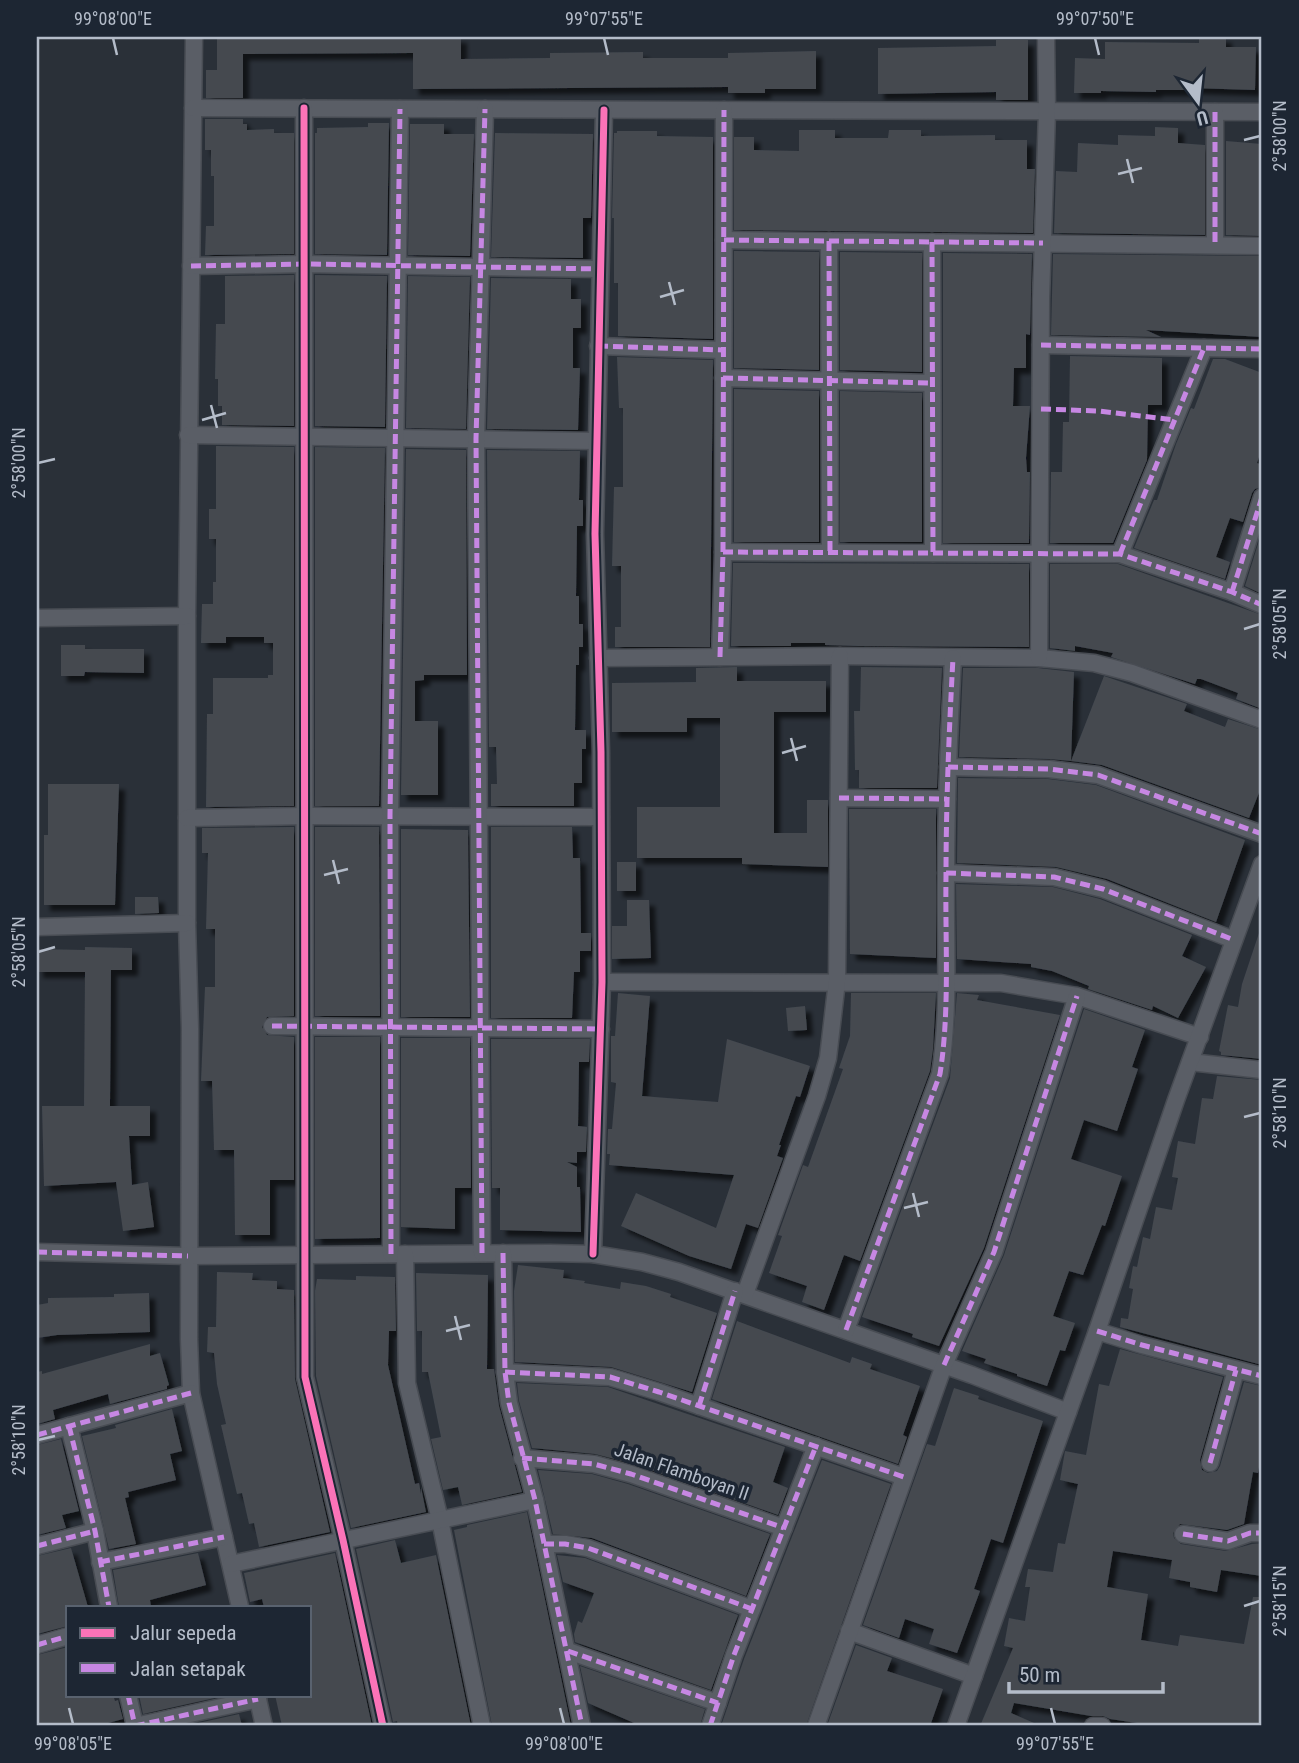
<svg xmlns="http://www.w3.org/2000/svg" width="1299" height="1763" viewBox="0 0 1299 1763" font-family="'Roboto Condensed',sans-serif">
<defs>
<filter id="shadow"><feDropShadow dx="6" dy="6" stdDeviation="2" flood-color="#0009"/></filter>
</defs>
<rect width="100%" height="100%" fill="#2a3038"/>
<g fill="#444950" filter="url(#shadow)">
<path d="M217,37H461V59L550,58V53L643,52V58H728V53L816,51V89H765V93H728V87L413,89V53L243,54V98H206V70H217Z"/>
<path d="M1199,37H1226V47H1256L1255,90L1191,88V90H1156V92L1101,91V93H1074L1075,58L1105,59V42L1199,43Z"/>
<path d="M996,40H1028V100H996V92L878,94V48L996,46Z"/>
<path d="M205,119H243V124H247V130L274,129V133H294V254L205,255L206,226H214V176H211V150H205Z"/>
<path d="M368,123H389L387,255L315,254V133H317V128L368,127Z"/>
<path d="M410,124H444V134H474L470,256L408,255Z"/>
<path d="M1155,127L1178,128V143L1205,145V235L1054,233L1056,171L1077,172L1078,143L1118,145V135L1155,136Z"/>
<path d="M799,130H835V138H888L889,130H921V136L995,135V140H1027V169H1035L1033,233L734,230V137H754V150L799,151Z"/>
<path d="M617,131H657V136L713,137V339L618,336V283H614V218H612L614,133H617Z"/>
<path d="M495,133L593,134L591,218H583V258L491,257Z"/>
<path d="M1226,141L1262,144V236L1226,235Z"/>
<path d="M734,251L819,252V370L734,368Z"/>
<path d="M840,252L922,253V372L840,370Z"/>
<path d="M943,253L1032,254L1030,335L1026,334V368H1014L1013,406H1030L1026,458L1027,472H1030L1029,543H943Z"/>
<path d="M1053,254L1262,256V337L1146,330L1161,337L1051,335Z"/>
<path d="M294,275V426L222,425V406H218V379H215L216,324H225V276Z"/>
<path d="M315,275L387,276L385,427L315,426Z"/>
<path d="M408,276L470,277L466,429L406,428Z"/>
<path d="M491,278L571,279V299H581V328H573V368H580L578,430L487,429Z"/>
<path d="M1070,356L1162,358V405H1148L1147,460L1113,543H1050L1051,472H1062L1063,422H1069Z"/>
<path d="M617,357L713,360L710,647H615V627H621V566H612L614,487H623V408H619Z"/>
<path d="M1213,359H1225L1262,373V448L1257,463L1262,465V487L1255,489L1252,493L1243,522L1230,518L1216,557L1230,562L1225,579L1134,548L1154,500H1157L1176,444L1191,408L1194,409Z"/>
<path d="M734,389L819,391V542H734Z"/>
<path d="M840,391L922,393V542H840Z"/>
<path d="M216,446L294,447V806L206,807L207,714H213V678H268V675H273V643H264V637H226V643H201L202,604H213V582H216V539H209V509H216Z"/>
<path d="M315,447L385,448L379,806H315Z"/>
<path d="M406,449L466,450L467,675H424V680L415,681V721H438V795H401Z"/>
<path d="M487,450L580,451L579,500H583V526H577L576,596H579V624H583V647H579V665H576L575,730H586V749H582V783H574V806H491V784H497L496,747H489Z"/>
<path d="M1262,531V594L1245,586Z"/>
<path d="M733,563L1029,564V647L858,646L825,645V643H791V646H731Z"/>
<path d="M1050,564H1118L1262,615V709L1236,699L1238,693L1201,679H1197L1195,684L1111,657L1113,653L1075,646V651L1050,648Z"/>
<path d="M61,645H85V649H144V673L85,672L84,676H61Z"/>
<path d="M737,667V681H826V712H774V833H807V800H828V867L742,864V858H637V807H720V718H687V732H612V683L696,682V668Z"/>
<path d="M861,667L942,668L937,788H859V770H855L854,711H860Z"/>
<path d="M963,668H1038L1074,672L1071,761L1049,759L959,757Z"/>
<path d="M1104,676L1187,704L1184,711L1225,727L1228,719L1262,730V785L1249,818L1102,765L1071,761Z"/>
<path d="M958,778L1048,779L1096,785L1245,840L1216,922L1107,879L1056,867L957,863Z"/>
<path d="M48,784H119L115,905H44V835H48Z"/>
<path d="M849,809H936V958L850,954Z"/>
<path d="M294,827V1016L267,1017L262,1027L267,1035L294,1037V1180H270V1235H235L234,1150H214L212,1081H201L205,987H215V929H206L208,853H202V828Z"/>
<path d="M315,827H379L380,1016H315Z"/>
<path d="M491,827H572L573,858H580L581,933H591V951H580V972H574L572,1018H491Z"/>
<path d="M401,829L468,830L470,1017H401Z"/>
<rect x="617" y="862" width="19" height="29"/>
<path d="M956,884L1053,887L1100,899L1192,935L1182,956L1206,967L1178,1018L1153,1006L1152,1010L1088,989L1089,986L1052,971L1031,967V964L957,959Z"/>
<path d="M135,897H158L159,913L135,914Z"/>
<path d="M627,900H649L651,958L612,959V926H627Z"/>
<path d="M1259,933L1262,934V1059L1221,1055V1052L1219,1051L1228,1005L1238,1007L1242,984Z"/>
<path d="M85,947L132,948V970H111L110,1106H150V1136H129L132,1185L148,1182L154,1227L123,1231L116,1182L44,1186L42,1106H84L85,972H37V949L85,950Z"/>
<path d="M618,993L650,996L642,1096L718,1102L727,1039L810,1066L800,1097L796,1096L779,1145H781L777,1156L783,1158L758,1228L746,1224L731,1269L689,1256L621,1226L636,1193L716,1228L734,1175L609,1165L610,1154H607L608,1129H612L616,1083L611,1082V1036H615Z"/>
<path d="M851,993H936L933,1049L930,1071L860,1261L844,1255L824,1310L802,1302L807,1286L769,1273L782,1236L778,1235L803,1165L808,1167L843,1069L839,1068L850,1036Z"/>
<path d="M957,993L979,995L977,1000L1060,1015L984,1248L939,1346L912,1337L913,1334L862,1317L950,1078Z"/>
<path d="M805,1006L807,1030L788,1031L786,1008Z"/>
<path d="M1084,1009L1145,1030L1132,1067L1138,1069L1117,1131L1084,1120L1071,1159L1122,1176L1105,1226L1102,1225L1083,1275L1069,1271L1053,1316L1075,1323L1065,1351L1060,1350L1047,1386L1017,1376V1374L984,1363L986,1359L962,1351L1004,1255Z"/>
<path d="M315,1037H380V1238L315,1239Z"/>
<path d="M401,1038H470L471,1188H455V1229L401,1227Z"/>
<path d="M491,1039H590L589,1062H579L578,1126L587,1127L586,1152H577V1163L567,1162L577,1167V1187H580L581,1232L500,1230V1188H492Z"/>
<path d="M1217,1076L1262,1080V1365L1120,1327L1121,1318L1128,1319L1133,1289L1129,1288L1133,1266L1137,1267L1143,1237L1150,1239L1156,1207L1172,1210L1178,1178L1172,1177L1178,1141L1195,1144L1202,1098L1213,1099Z"/>
<path d="M518,1265L564,1270L563,1278L585,1281L584,1283L620,1289L621,1282L646,1286L671,1294L670,1297L717,1313L692,1392L611,1367L515,1362L514,1291Z"/>
<path d="M217,1272L253,1273L252,1280L277,1281V1289L294,1290L295,1379L330,1532L259,1547L254,1523L249,1524L242,1493L237,1494L221,1425L226,1424L217,1384L214,1353L207,1352L208,1327H216Z"/>
<path d="M416,1273L488,1275L487,1369H494L499,1406L522,1492L462,1505L458,1487L443,1490L431,1439L441,1437L428,1372H422V1331H417Z"/>
<path d="M356,1276L395,1277L396,1331H389L388,1365L415,1484L419,1483L421,1494V1487L426,1512L351,1528L316,1376L315,1291L317,1279L356,1280Z"/>
<path d="M149,1293L150,1332L57,1335L37,1338V1305L48,1303V1298L114,1297V1294Z"/>
<path d="M737,1321L850,1363L852,1357L872,1364L870,1369L920,1386L903,1435L907,1437L898,1464L712,1399Z"/>
<path d="M150,1344V1356L160,1353L169,1385L167,1386V1389L110,1404L108,1394L53,1410L55,1419L37,1424V1372L42,1371V1374Z"/>
<path d="M1120,1349L1223,1377L1200,1460L1202,1470L1208,1473L1217,1471L1220,1466L1244,1382L1262,1386V1450L1258,1473L1253,1472L1244,1524L1227,1530L1180,1524L1173,1533L1174,1538L1181,1544L1226,1551L1252,1544L1262,1543V1576L1221,1570L1217,1592L1190,1587V1582L1169,1578L1172,1560L1113,1551L1107,1587L1148,1594L1141,1640L1178,1646L1180,1635L1244,1644L1253,1597H1262V1726H1157L1110,1719L1103,1716H1091L1014,1703L1011,1713L1041,1726H980L1013,1648L1004,1646L1009,1618L1025,1621L1030,1587H1025L1028,1569L1053,1572L1058,1543L1065,1544L1078,1484L1060,1480L1065,1451L1086,1455L1099,1384L1109,1386Z"/>
<path d="M517,1383L608,1387L785,1447L773,1482L788,1488L778,1515L634,1464L595,1454L532,1448L519,1401Z"/>
<path d="M954,1388L979,1396L978,1399L1043,1421L1003,1543L991,1539L974,1589L980,1591L957,1653L929,1644L934,1629L905,1619L899,1638L863,1625L927,1444L935,1446Z"/>
<path d="M172,1409L182,1451L170,1454L176,1480L128,1492L129,1497L125,1498L136,1544L109,1549L82,1436L116,1428L115,1425Z"/>
<path d="M61,1439L79,1511L62,1515L66,1528L37,1535V1445Z"/>
<path d="M822,1460L891,1484L806,1726H721L744,1659Z"/>
<path d="M538,1470L592,1474L628,1484L770,1534L746,1596L592,1538L553,1534Z"/>
<path d="M527,1512L571,1726H492L454,1530L467,1527V1525Z"/>
<path d="M395,1540L401,1563L436,1555L471,1726H398L397,1721L393,1722L356,1549Z"/>
<path d="M71,1548L88,1607H68V1626L37,1634V1556Z"/>
<path d="M198,1553L206,1585L150,1600L151,1607H119L113,1570Z"/>
<path d="M335,1553L372,1726H282L275,1695H310V1607H264L262,1599L250,1602L244,1573Z"/>
<path d="M557,1555L585,1558L738,1615L711,1690L575,1642L574,1634L578,1621L582,1623L594,1593L563,1582Z"/>
<path d="M856,1645L892,1658L887,1671L943,1689L930,1726H827Z"/>
<path d="M68,1647V1695H113L115,1701L118,1700L123,1719L97,1726H37V1655Z"/>
<path d="M580,1666L705,1709L700,1726H641L588,1703Z"/>
<path d="M139,1695H228L143,1714Z"/>
<path d="M239,1714L242,1726H185Z"/>
</g>
<g fill="none" stroke-linecap="round" stroke-linejoin="round">
<defs>
<g id="minor">
<path d="M194,37L187,616V923L190,1029L189,1339L191,1393L240,1607"/>
<path d="M193,108L1262,112"/>
<path d="M304,108L305,1377L343,1540L383,1726"/>
<path d="M1215,112V245"/>
<path d="M724,240L1262,246"/>
<path d="M829,241L830,552"/>
<path d="M932,242L933,553"/>
<path d="M191,266L305,264L600,269"/>
<path d="M1041,345L1262,349"/>
<path d="M598,346L723,350"/>
<path d="M723,378L932,383"/>
<path d="M188,435L596,441"/>
<path d="M723,552L1120,554L1232,592L1262,605"/>
<path d="M1120,554L1204,348"/>
<path d="M1232,592L1262,497"/>
<path d="M37,618L187,616"/>
<path d="M720,657L723,552L724,110"/>
<path d="M598,658L840,656L1039,658L1094,663L1132,673L1262,720"/>
<path d="M1039,658L1041,299L1047,111L1046,37"/>
<path d="M948,767L1049,769L1098,775L1262,834"/>
<path d="M839,798L947,799"/>
<path d="M187,818L306,816L601,817"/>
<path d="M946,873L1054,877L1103,889L1234,940"/>
<path d="M37,927L187,923"/>
<path d="M602,982L1001,983L1077,996L1200,1037"/>
<path d="M272,1026L601,1029"/>
<path d="M1190,1062L1262,1070"/>
<path d="M37,1252L188,1256L550,1253L593,1254L642,1262L679,1272L972,1375L1068,1412"/>
<path d="M482,1253L476,439L485,109"/>
<path d="M503,1253L505,1372L509,1403L535,1500L582,1726"/>
<path d="M391,1254L390,816L400,109"/>
<path d="M405,1254L407,1383L440,1520L482,1726"/>
<path d="M593,1254L602,982L601,752L595,534L604,110"/>
<path d="M745,1294L817,1096L828,1058L837,981L840,656"/>
<path d="M846,1330L940,1074C950,1010 945,942 946,877C946,804 949,731 953,658"/>
<path d="M1097,1331L1142,1345L1262,1376"/>
<path d="M505,1372L610,1377L659,1392L904,1477"/>
<path d="M699,1406L735,1291"/>
<path d="M69,1426L95,1531L109,1607"/>
<path d="M37,1435L191,1393"/>
<path d="M522,1458L594,1464L631,1474L784,1528"/>
<path d="M1210,1463L1236,1370"/>
<path d="M1183,1534L1228,1541L1250,1533H1262"/>
<path d="M544,1544H565L588,1548L752,1609"/>
<path d="M37,1546L95,1531"/>
<path d="M100,1562L224,1537"/>
<path d="M231,1564L535,1500"/>
<path d="M849,1631L974,1676"/>
<path d="M37,1645L68,1636"/>
<path d="M568,1651L718,1703"/>
<path d="M128,1695L135,1726"/>
<path d="M257,1695L264,1726"/>
<path d="M135,1726L258,1699"/>
<path d="M710,1726L734,1655L816,1446"/>
<path d="M816,1726L944,1365L994,1252L1077,996"/>
<path d="M956,1726L1097,1331L1176,1100L1262,864"/>
<path d="M1093,1726H1102"/>
</g>
</defs>
<use href="#minor" stroke="#484c53" stroke-width="19"/>
<use href="#minor" stroke="#5a5e66" stroke-width="16"/>
<g stroke="#c787e3" stroke-width="5" stroke-dasharray="10 5" stroke-linecap="butt">
<path d="M1215,112V245"/>
<path d="M724,240L1043,243"/>
<path d="M829,241L830,552"/>
<path d="M932,242L933,553"/>
<path d="M191,266L305,264L600,269"/>
<path d="M1041,345L1262,349"/>
<path d="M598,346L723,350"/>
<path d="M723,378L932,383"/>
<path d="M1041,409L1099,411L1175,420"/>
<path d="M723,552L1120,554L1232,592L1262,605"/>
<path d="M1120,554L1204,348"/>
<path d="M1232,592L1262,497"/>
<path d="M720,657L723,552L724,110"/>
<path d="M948,767L1049,769L1098,775L1262,834"/>
<path d="M839,798L947,799"/>
<path d="M946,873L1054,877L1103,889L1234,940"/>
<path d="M272,1026L601,1029"/>
<path d="M37,1252L188,1256"/>
<path d="M482,1253L476,439L485,109"/>
<path d="M503,1253L505,1372L509,1403L535,1500L582,1726"/>
<path d="M391,1254L390,816L400,109"/>
<path d="M846,1330L940,1074C950,1010 945,942 946,877C946,804 949,731 953,658"/>
<path d="M1097,1331L1142,1345L1262,1376"/>
<path d="M944,1365L994,1252L1077,996"/>
<path d="M505,1372L610,1377L659,1392L904,1477"/>
<path d="M699,1406L735,1291"/>
<path d="M69,1426L95,1531L109,1607"/>
<path d="M37,1435L191,1393"/>
<path d="M522,1458L594,1464L631,1474L784,1528"/>
<path d="M1210,1463L1236,1370"/>
<path d="M1183,1534L1228,1541L1250,1533H1262"/>
<path d="M544,1544H565L588,1548L752,1609"/>
<path d="M37,1546L95,1531"/>
<path d="M100,1562L224,1537"/>
<path d="M37,1645L68,1636"/>
<path d="M568,1651L718,1703"/>
<path d="M128,1695L135,1726"/>
<path d="M135,1726L258,1699"/>
<path d="M710,1726L734,1655L816,1446"/>
</g>
<defs>
<g id="cycleway">
<path d="M304,108L305,1377L343,1540L383,1726"/>
<path d="M593,1254L602,982L601,752L595,534L604,110"/>
</g>
</defs>
<use href="#cycleway" stroke="#1d2633" stroke-width="11"/>
<use href="#cycleway" stroke="#fb73b8" stroke-width="7"/>
</g>
<path fill="none" stroke="#b4bcc9" stroke-width="2.5" d="M113,38L117,55M604,38L608,55M1095,38L1099,55M1244,140L1260,136M1127,159L1133,183M1118,174L1142,168M669,282L675,305M660,297L684,290M211,405L217,428M202,420L226,413M38,463L55,459M1244,629L1260,624M791,738L797,761M782,753L806,746M333,860L339,884M324,875L348,869M38,952L55,947M1244,1117L1260,1113M913,1193L919,1217M904,1208L928,1202M455,1316L461,1340M446,1331L470,1325M38,1440L55,1436M1244,1606L1260,1601M69,1708L73,1724M560,1708L564,1724M1051,1708L1055,1724"/>
<g text-anchor="middle" stroke-width="7" stroke-linejoin="round" paint-order="stroke">
<g font-size="19" fill="#b4bcc9" stroke="#1d2633">
<text transform="translate(682 1471) rotate(19)" y="7">Jalan Flamboyan II</text>
</g>
</g>
<rect width="1299" height="1763" fill="none" stroke="#1d2633" stroke-width="77"/>
<rect x="66" y="1606" width="245" height="91" fill="#1d2633" stroke="#59626f" stroke-width="2"/>
<rect x="80" y="1628" width="35" height="10" fill="#fb73b8" stroke="#59626f" stroke-width="2"/>
<text x="130" y="1640" font-size="21" fill="#b4bcc9">Jalur sepeda</text>
<rect x="80" y="1663" width="35" height="10" fill="#c787e3" stroke="#59626f" stroke-width="2"/>
<text x="130" y="1676" font-size="21" fill="#b4bcc9">Jalan setapak</text>
<g transform="translate(1198 102) rotate(165)" stroke="#1d2633" stroke-width="5" paint-order="stroke">
<path d="M0-5L12 26L0 18L-12 26Z" fill="#b4bcc9"/>
<text y="-10" font-size="19" font-weight="bold" text-anchor="middle" fill="#b4bcc9">U</text>
</g>
<path d="M1009 1682v10h154v-10" fill="none" stroke="#b4bcc9" stroke-width="3.5"/>
<text x="1019" y="1682" font-size="21" fill="#b4bcc9" stroke="#1d2633" stroke-width="5" paint-order="stroke">50 m</text>
<rect x="38" y="38" width="1222" height="1686" fill="none" stroke="#b4bcc9" stroke-width="2.5"/>
<g font-size="18" text-anchor="middle" fill="#b4bcc9">
<text x="113" y="25">99°08'00"E</text>
<text x="604" y="25">99°07'55"E</text>
<text x="1095" y="25">99°07'50"E</text>
<text transform="translate(1280 136) rotate(-90)" y="6">2°58'00"N</text>
<text transform="translate(19 463) rotate(-90)" y="6">2°58'00"N</text>
<text transform="translate(1280 624) rotate(-90)" y="6">2°58'05"N</text>
<text transform="translate(19 952) rotate(-90)" y="6">2°58'05"N</text>
<text transform="translate(1280 1113) rotate(-90)" y="6">2°58'10"N</text>
<text transform="translate(19 1440) rotate(-90)" y="6">2°58'10"N</text>
<text transform="translate(1280 1601) rotate(-90)" y="6">2°58'15"N</text>
<text x="73" y="1750">99°08'05"E</text>
<text x="564" y="1750">99°08'00"E</text>
<text x="1055" y="1750">99°07'55"E</text>
</g>
</svg>
